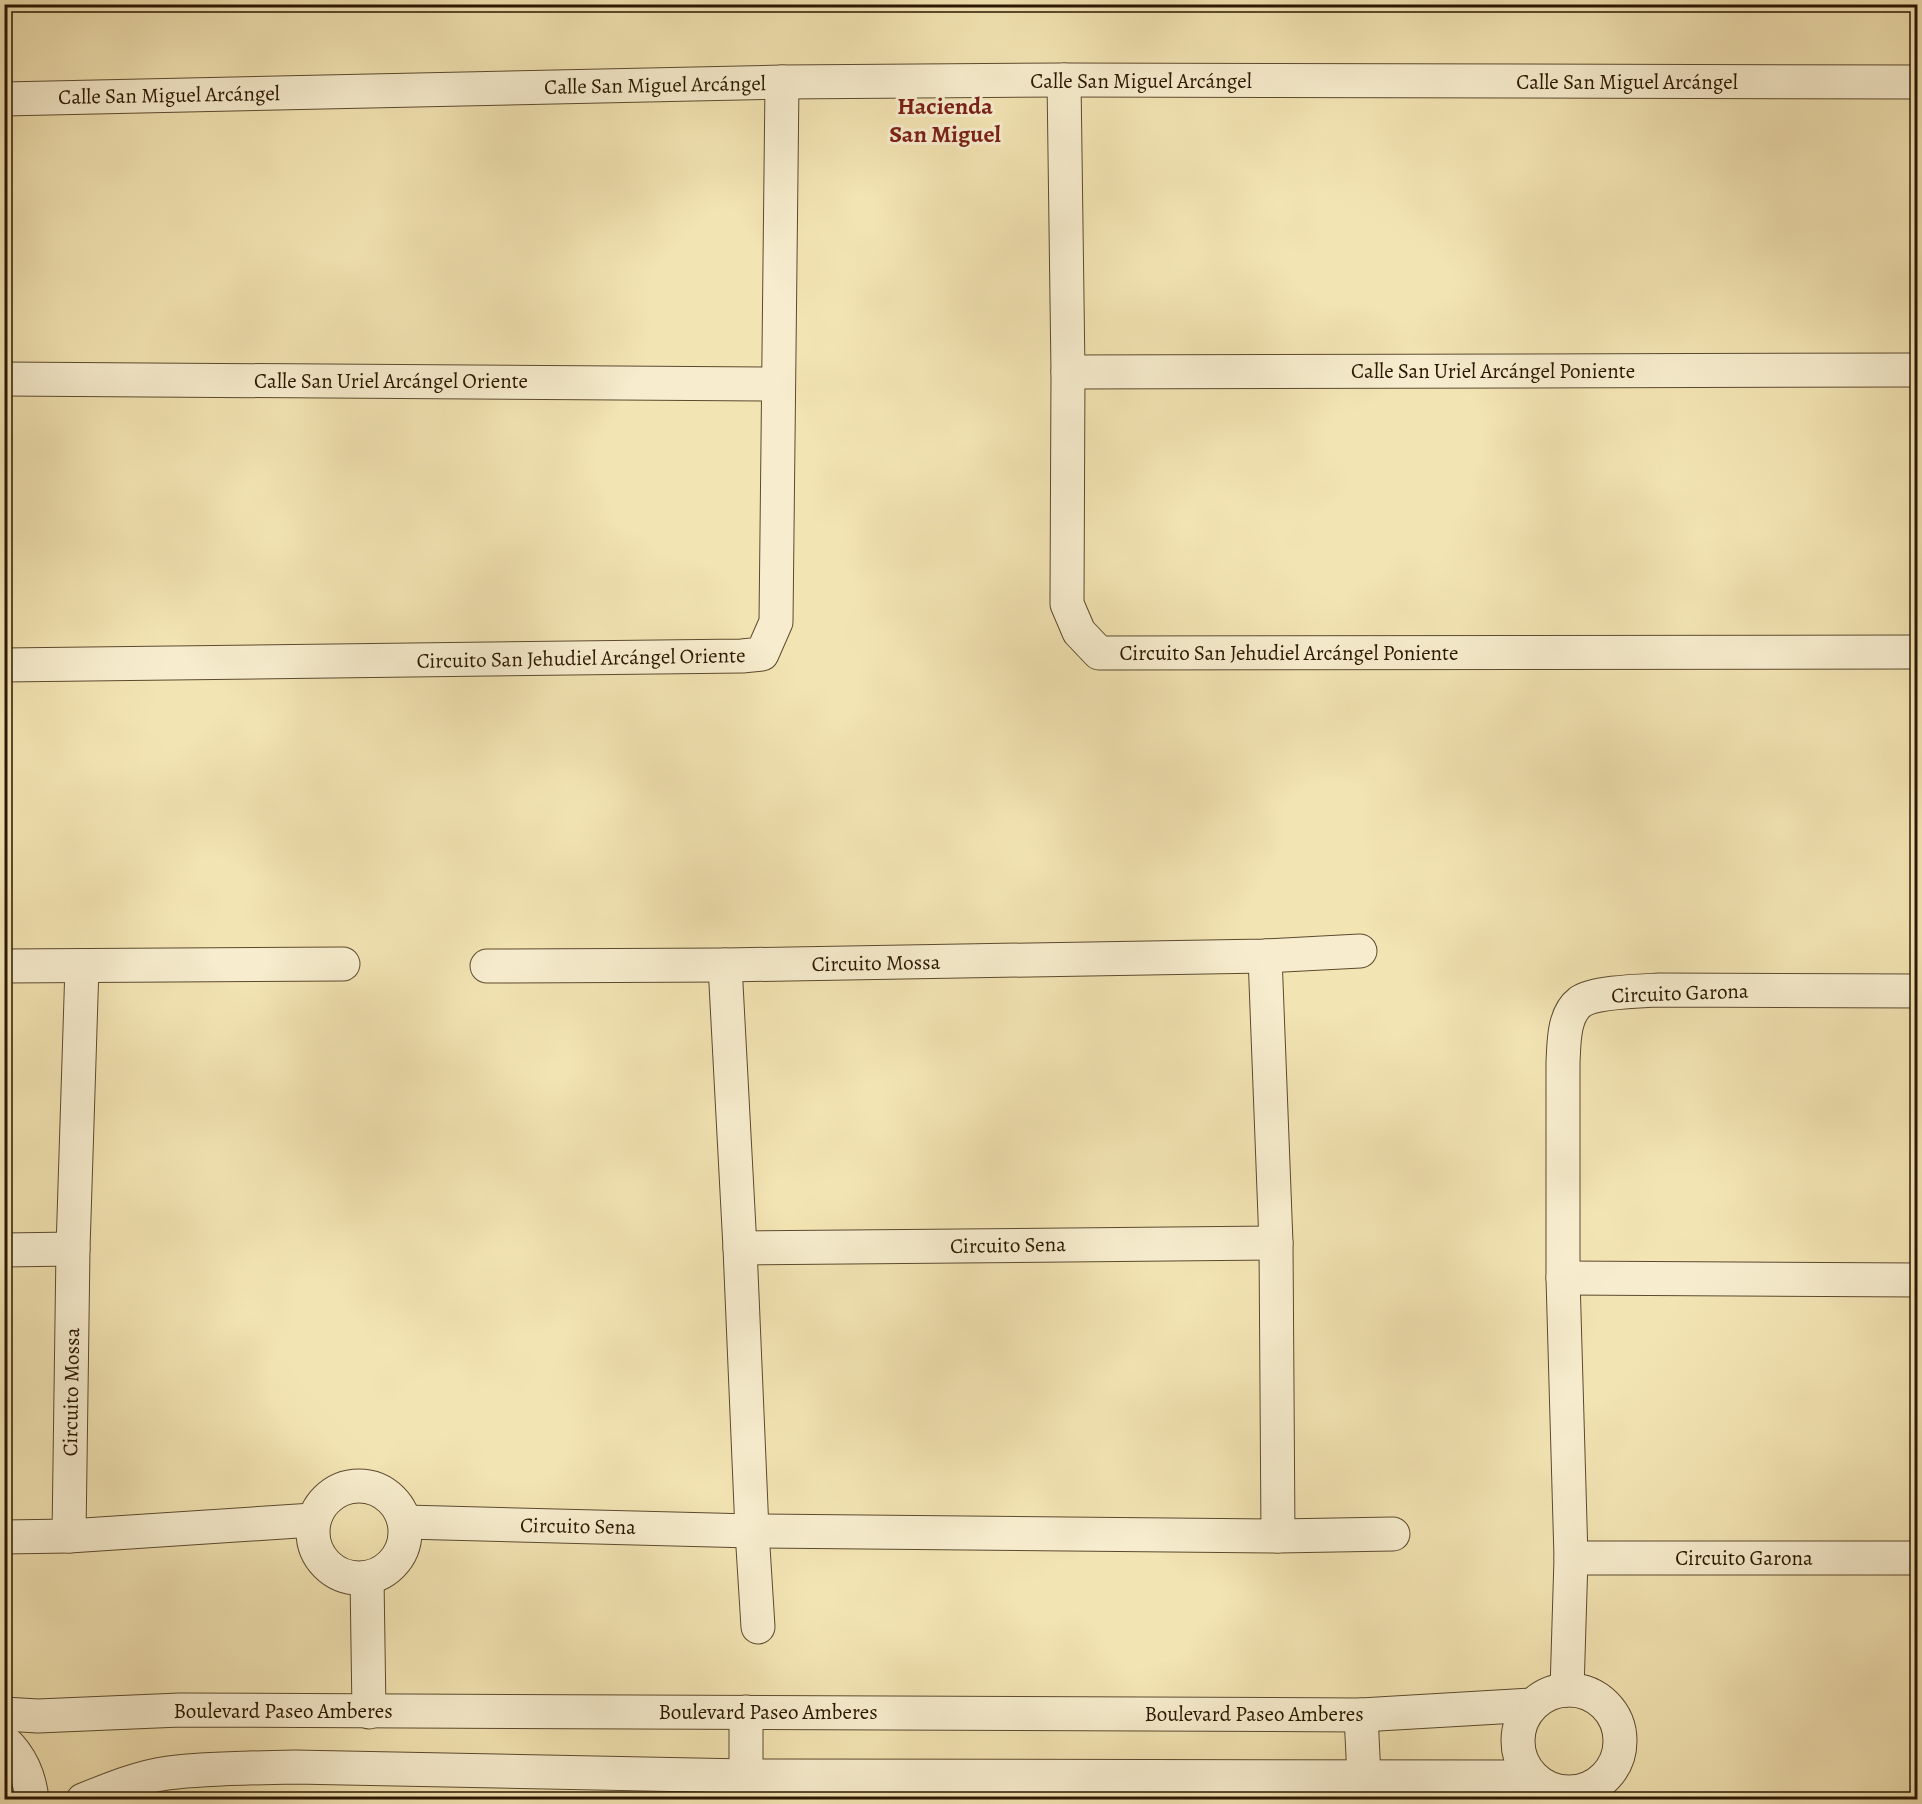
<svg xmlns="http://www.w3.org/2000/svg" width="1922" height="1804" viewBox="0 0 1922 1804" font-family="Alegreya,serif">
<rect width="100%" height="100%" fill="#f3e4b3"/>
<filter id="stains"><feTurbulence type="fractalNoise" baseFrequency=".00333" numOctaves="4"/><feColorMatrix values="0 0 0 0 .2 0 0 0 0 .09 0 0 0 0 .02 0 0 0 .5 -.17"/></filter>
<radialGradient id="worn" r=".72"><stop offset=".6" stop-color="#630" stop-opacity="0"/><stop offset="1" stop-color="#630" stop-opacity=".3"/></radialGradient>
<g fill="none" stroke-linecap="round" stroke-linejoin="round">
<defs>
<g id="minor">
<path d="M1064,80L1068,372L1067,604L1079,632L1099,653L1918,652"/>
<path d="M4,99L782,82L1064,80L1918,82"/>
<path d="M1068,372L1918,370"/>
<path d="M4,379L778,384"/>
<path d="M4,665L742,656L762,654L776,622L782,82"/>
<path d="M1265,956L1276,1243L1278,1536"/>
<path d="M725,965L740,1248L752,1531L758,1627"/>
<path d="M4,966L343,964"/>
<path d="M487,966L725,965L1265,956L1360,951"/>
<path d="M740,1248L1276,1243"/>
<path d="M4,1250L73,1249"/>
<path d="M1563,1278L1918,1280"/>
<circle cx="359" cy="1532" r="46"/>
<path d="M405,1522L752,1531L1278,1536L1393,1534"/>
<path d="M69,1536L73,1249L82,966"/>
<path d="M4,1537L69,1536L313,1520"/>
<path d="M1571,1558H1918"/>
<path d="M367,1578L369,1712"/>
<path d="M1567,1690L1571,1558L1563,1278V1063C1564,1044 1563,1015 1580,1002C1594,992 1641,991 1659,990L1918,991"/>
<circle cx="1569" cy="1741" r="51"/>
<path d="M746,1712V1776"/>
<path d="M4,1714L38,1716L180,1710L1361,1715L1532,1705"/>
<path d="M1361,1715L1364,1777"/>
<path d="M4,1741C21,1756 30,1778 32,1800"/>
<path d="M83,1800C110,1789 139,1777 168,1773C210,1768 252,1768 294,1767L746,1776L1532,1777"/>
</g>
</defs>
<use href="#minor" stroke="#5c4a2e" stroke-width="35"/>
<use href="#minor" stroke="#f7edce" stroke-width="33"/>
</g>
<g text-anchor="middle" stroke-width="6" stroke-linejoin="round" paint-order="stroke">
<g font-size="21" fill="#2a1702" stroke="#f7edce">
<text x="1141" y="88">Calle San Miguel Arcángel</text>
<text x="1627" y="89">Calle San Miguel Arcángel</text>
<text transform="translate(655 85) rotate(-1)" y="7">Calle San Miguel Arcángel</text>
<text transform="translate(169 95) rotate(-1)" y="7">Calle San Miguel Arcángel</text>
<text x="1493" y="378">Calle San Uriel Arcángel Poniente</text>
<text x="391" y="388">Calle San Uriel Arcángel Oriente</text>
<text x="1289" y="660">Circuito San Jehudiel Arcángel Poniente</text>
<text transform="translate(581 658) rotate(-1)" y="7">Circuito San Jehudiel Arcángel Oriente</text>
<text transform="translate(876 963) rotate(-1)" y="7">Circuito Mossa</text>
<text transform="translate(1680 993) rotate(-2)" y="7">Circuito Garona</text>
<text transform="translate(1008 1245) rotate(-1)" y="7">Circuito Sena</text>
<text transform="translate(71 1392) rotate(-89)" y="7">Circuito Mossa</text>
<text transform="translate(578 1526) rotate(1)" y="7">Circuito Sena</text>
<text x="1744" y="1565">Circuito Garona</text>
<text x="283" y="1718">Boulevard Paseo Amberes</text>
<text x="768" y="1719">Boulevard Paseo Amberes</text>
<text x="1254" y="1721">Boulevard Paseo Amberes</text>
</g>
<g font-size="24" font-weight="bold" fill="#7a1f14" stroke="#f7edce">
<text x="945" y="114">Hacienda<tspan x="945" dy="28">San Miguel</tspan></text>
</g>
</g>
<rect width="1922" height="1804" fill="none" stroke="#f3e4b3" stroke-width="24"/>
<rect x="6" y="6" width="1910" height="1792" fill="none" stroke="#2a1702" stroke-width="3"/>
<rect x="12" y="12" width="1898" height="1780" fill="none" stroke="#2a1702" stroke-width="1.5"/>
<rect width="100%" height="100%" filter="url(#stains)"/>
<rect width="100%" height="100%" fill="url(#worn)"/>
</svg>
